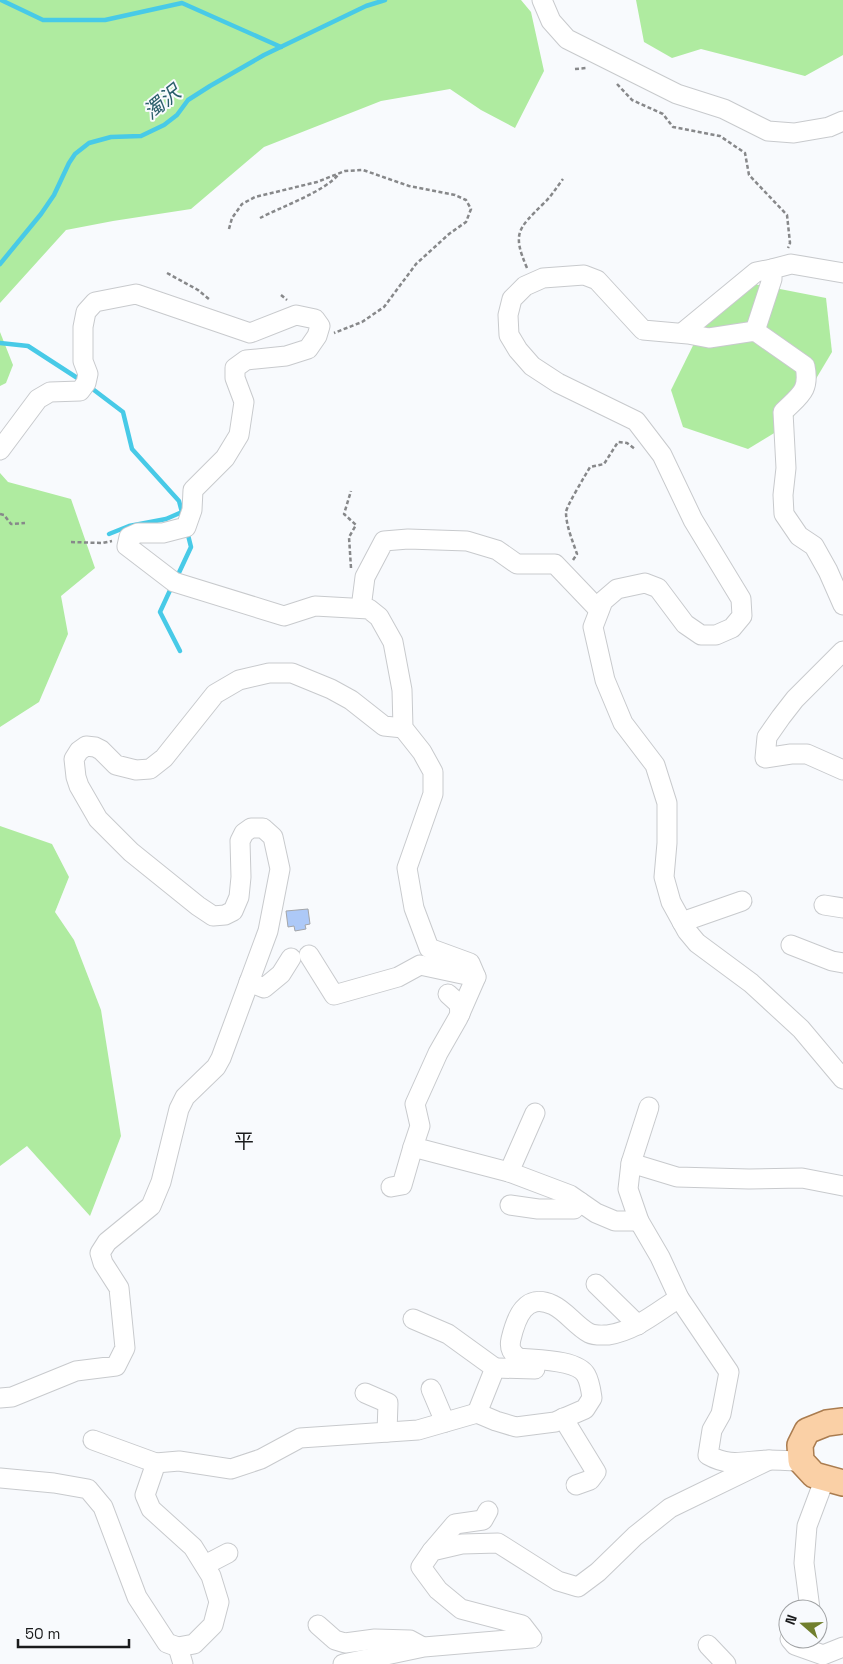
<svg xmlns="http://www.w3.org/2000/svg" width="843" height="1664" viewBox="0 0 843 1664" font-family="'Space Grotesk','Noto Sans JP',sans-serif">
<rect width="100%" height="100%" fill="#f8fafd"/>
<g fill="#afeba0">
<path d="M0,0H521L531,12L544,71L515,128L481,110L450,89L381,101L264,147L191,209L113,221L66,230L0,303Z"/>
<path d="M636,0H843V55L805,76L701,49L672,58L644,42Z"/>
<path d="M754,284L826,298L832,352L789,424L748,449L683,427L671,390L716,299Z"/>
<path d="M0,332L13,365L6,383L0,386Z"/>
<path d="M0,473L8,482L71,499L95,568L61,596L68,634L39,702L0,727Z"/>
<path d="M0,826L52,844L69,877L55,912L74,940L101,1010L121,1136L90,1216L27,1146L0,1166Z"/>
</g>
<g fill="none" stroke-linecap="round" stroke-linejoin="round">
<g stroke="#48cae7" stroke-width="4.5">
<path d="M1,0L43,20H105L182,3L281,47"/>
<path d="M0,264L41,214L54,195L69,163L75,154L89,143L111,137L141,136L164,125L177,115L188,100L210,86L264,55L366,6L385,0"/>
<path d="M0,343L28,346L82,381"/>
<path d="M90,387L123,412L132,449L179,501L183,516"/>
<path d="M109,534L129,526L166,519L182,512"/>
<path d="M176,579L191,547L187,531"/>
<path d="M172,586L160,612L180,651"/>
</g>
</g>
<path fill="#adc9f7" stroke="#a4a6a9" d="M308,909L310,924L305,925L306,929L295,931L294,926L288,927L286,911Z"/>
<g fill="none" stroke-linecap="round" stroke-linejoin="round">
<defs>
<g id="minor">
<path d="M542,0L551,21L567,39L677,94L724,109L768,131L794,133L829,127L843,121"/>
<path d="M755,331L772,279V269L791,264L843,273"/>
<path d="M682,333L756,272L772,269"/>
<path d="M0,450L38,399L50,392L80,391L86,383L88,374L83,361V327L86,312L95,302L136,294L250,333L296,315L315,319L320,326L317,336L308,349L286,356L246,360L235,368V378L244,402L239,435L225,458L193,490L192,510L186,527L163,533H138L129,537L127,546L174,582L284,616L315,606L369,609L379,617L393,642L402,690L403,728L422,752L433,772V794L407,868L414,908L429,948L470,963L476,977L458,1018L438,1053L415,1104L420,1126L413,1147L509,1172L570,1195L596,1213L615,1221H639"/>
<path d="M843,605L828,571L814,546L799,536L784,514L783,495L786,468L783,412C800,395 810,391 805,366L755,331L709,338L688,334L643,330L597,280L584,275L543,278L525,286L512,299L508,315L509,335L518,350L532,366L558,383L636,421L662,455L693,520L741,599L742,616L732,628L716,635H701L685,624L658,588L645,583L617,589L603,601L593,627L605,680L623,723L655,765L667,803V843L664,877L671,902L687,931L697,943L751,983L801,1029L843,1079"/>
<path d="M361,608L365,577L384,541L408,539L467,541L497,550L517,564H555L599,610"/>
<path d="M843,651L795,699L781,717L767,737L765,758L791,754H807L843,770"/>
<path d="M824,905L843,908"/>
<path d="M682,922L742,901"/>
<path d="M791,945L832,961L843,963"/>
<path d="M309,955L334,995L398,977L420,965L476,977"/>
<path d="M249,982L264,988L281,974L291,958"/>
<path d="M448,994L459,1004L460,1014"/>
<path d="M631,1163L649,1107"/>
<path d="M509,1172L535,1113"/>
<path d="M391,1187L402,1185L413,1147"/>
<path d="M510,1205L538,1209H574L580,1202"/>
<path d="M596,1284L638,1325"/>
<path d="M413,1319L448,1334L495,1368"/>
<path d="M431,1389L445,1422"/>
<path d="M365,1393L388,1403L387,1432"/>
<path d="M0,1398L12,1397L76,1371L116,1366L125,1348L119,1288L103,1263L100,1253L107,1242L151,1206L161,1182L179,1109L185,1097L216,1067L221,1058L268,931L280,869L273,837L263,828H251L244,833L240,841L241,877L239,897L233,911L225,915L213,916L198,906L131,852L98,819L79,786L76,777L74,759L79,751L86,746L95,747L101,750L116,765L136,770L150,769L164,758L215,694L239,680L269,673H292L331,689L351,700L384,726L403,728"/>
<path d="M477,1413L495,1368L535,1369"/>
<path d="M563,1418L596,1472L590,1480L576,1485"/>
<path d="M93,1440L156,1463"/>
<path d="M801,1461C791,1461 780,1460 770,1460C746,1460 731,1468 708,1455L712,1430L721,1414L729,1372L679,1298L660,1257L639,1221L628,1189L631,1163L677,1177L749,1179L802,1178L843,1186"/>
<path d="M0,1478L54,1483L88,1489L103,1507L137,1597L167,1643L178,1647L194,1644L213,1625L219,1602L211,1576L193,1547L151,1509L145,1495L156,1463L179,1461L231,1469L261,1459L300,1438L418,1430L477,1413L496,1421L516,1427L555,1422L585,1409L592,1398C591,1391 590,1382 586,1375C577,1359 535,1360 519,1358C511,1353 509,1348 511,1339C516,1318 525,1292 553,1305C566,1311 576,1326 589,1333C595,1336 602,1335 608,1335C635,1331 657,1312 679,1298"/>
<path d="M432,1551L455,1524L483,1520L488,1511"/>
<path d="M205,1565L228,1553"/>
<path d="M810,1609L804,1563L807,1526L825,1478"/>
<path d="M318,1625L335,1640L345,1643L375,1639L410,1640L421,1646"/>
<path d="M790,1639L795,1645L823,1655L843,1647"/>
<path d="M708,1645L726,1664"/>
<path d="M178,1647L183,1664"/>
<path d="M343,1664L424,1647L532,1638L522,1625L461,1609L438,1590L421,1567L432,1551L462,1544L498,1543L558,1581L578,1587L598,1572L635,1536L670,1508L769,1460"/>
</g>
<path id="major" d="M843,1421L827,1423L807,1431L800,1445L801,1461L814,1475L843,1483"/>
</defs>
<use href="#minor" stroke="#c8cacd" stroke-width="21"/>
<use href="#major" stroke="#aa7c4f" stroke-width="28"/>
<g stroke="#87888a" stroke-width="2.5" stroke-dasharray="4 2.5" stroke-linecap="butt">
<path d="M575,69L586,68"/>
<path d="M617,84L632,100L663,114L673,127L720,136L745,153L749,175L787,215L790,243L788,248"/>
<path d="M260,218C281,207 324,192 339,174"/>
<path d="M229,229L232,218L242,204L255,197L317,182L345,171L363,170L409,186L455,195L466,200L471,209L466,222L449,234L416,264L384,307L362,322L334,333"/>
<path d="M527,268C512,233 518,229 543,204C551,197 556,188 563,179"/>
<path d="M167,273L198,290L210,300"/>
<path d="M281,295L287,300"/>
<path d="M0,514L4,515L11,524L25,523"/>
<path d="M71,542L102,543L112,541"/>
<path d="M573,560L577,554C573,542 566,526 566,512C567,505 585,476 590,467L604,464L618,442L627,443L635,449"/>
<path d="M351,568L349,537L356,525L344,514L351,491"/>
</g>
<use href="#minor" stroke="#fff" stroke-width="19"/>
<use href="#major" stroke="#fad0a6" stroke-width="25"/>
</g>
<g text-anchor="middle" stroke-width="4" stroke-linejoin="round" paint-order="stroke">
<g font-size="20" font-style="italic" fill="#2a5e6b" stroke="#f8fafd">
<text transform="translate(162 102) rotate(-39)" y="7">濁沢</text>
</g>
<g font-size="20" fill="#1a1b1c" stroke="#f8fafd">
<text x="244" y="1148">平</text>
</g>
</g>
<g transform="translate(803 1624) rotate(290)"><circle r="24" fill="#f8fafd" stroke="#9fa1a3"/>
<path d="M0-4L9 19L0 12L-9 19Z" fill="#717f2d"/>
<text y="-8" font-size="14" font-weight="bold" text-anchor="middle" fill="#1a1b1c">N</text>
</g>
<path d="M18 1639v8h111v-8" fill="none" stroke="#1a1b1c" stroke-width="2.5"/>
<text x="25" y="1639" font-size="15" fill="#1a1b1c" stroke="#f8fafd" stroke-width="4" paint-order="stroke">50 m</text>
</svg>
